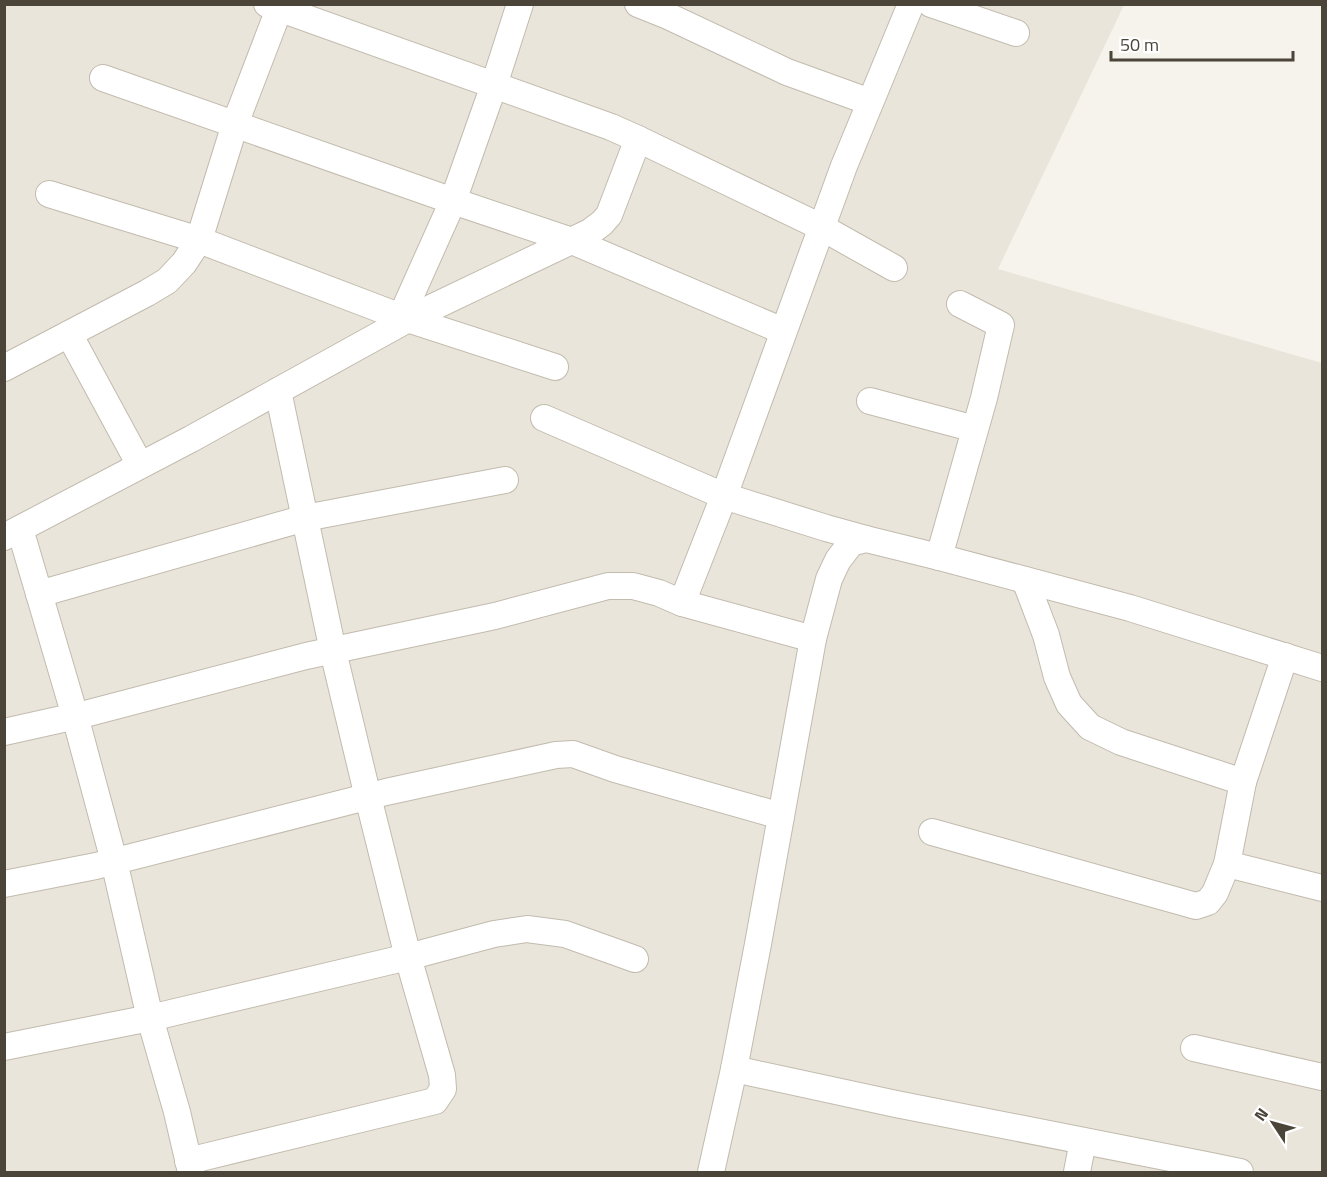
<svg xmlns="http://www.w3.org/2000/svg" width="1327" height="1177" viewBox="0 0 1327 1177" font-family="'Titillium Web',sans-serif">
<rect width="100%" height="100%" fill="#f6f3ec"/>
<path fill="#eae5da" d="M5,5H1124L998,269L1322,363V1172H5Z"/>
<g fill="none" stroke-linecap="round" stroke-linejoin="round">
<defs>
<g id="street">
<path d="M638,4L668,16L787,72L870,102"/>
<path d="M931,4L1016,33"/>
<path d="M103,78L453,201L572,241L783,331"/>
<path d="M638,139L821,227L894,268"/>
<path d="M49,194L199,240L401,317L555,367"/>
<path d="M401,317L453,201L494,85L520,4"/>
<path d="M69,334L140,465"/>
<path d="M4,368L147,293L167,281L184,263L199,240L235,124L281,4"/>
<path d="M870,401L975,429"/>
<path d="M544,418L724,496L826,528L866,539"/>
<path d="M20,529L75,716L114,861L150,1018L177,1112L191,1172"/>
<path d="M4,537L191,439L408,319L590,232L602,223L609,215L638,139L611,127L267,4"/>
<path d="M939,557L984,398L1001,325L960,304"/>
<path d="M1025,580L1046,635L1057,677L1069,704L1090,727L1121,742L1243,782"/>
<path d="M39,594L305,518L505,480"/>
<path d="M682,603L724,496L844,166L911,4"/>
<path d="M1285,656L1243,782L1227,864L1322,888"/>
<path d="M4,732L85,714L306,656L495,616L608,586H633L659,593L682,603L813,639"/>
<path d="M932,832L1196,906L1208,902L1215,893L1227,864"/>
<path d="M4,884L96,866L386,792L556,755L573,754L615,769L781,816"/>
<path d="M4,1047L150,1018L408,957L494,934L527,929L565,934L635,959"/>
<path d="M1194,1048L1322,1077"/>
<path d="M734,1069L896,1104L1206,1165L1240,1172"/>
<path d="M188,1161L435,1101L443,1089L442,1075L408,957L368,797L333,651L278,391"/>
<path d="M711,1172L734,1069L758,944L813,639L829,579L838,560L851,543L866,539L939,557L1130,608L1322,668"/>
<path d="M1077,1172L1083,1141"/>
</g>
</defs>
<use href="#street" stroke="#c2bbae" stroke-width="28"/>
<use href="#street" stroke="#fff" stroke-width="26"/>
</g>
<rect width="1327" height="1177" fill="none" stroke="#4b4439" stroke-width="12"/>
<g transform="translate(1273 1123) rotate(306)" stroke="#ffffff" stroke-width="4.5" paint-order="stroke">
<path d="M0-4.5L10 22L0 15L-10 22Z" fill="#4b4439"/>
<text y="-9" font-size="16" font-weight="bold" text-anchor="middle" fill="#4b4439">N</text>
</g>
<path d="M1111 51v9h182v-9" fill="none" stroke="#4b4439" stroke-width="3"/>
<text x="1120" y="51" font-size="18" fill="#4b4439" stroke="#ffffff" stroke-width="4.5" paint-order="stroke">50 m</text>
</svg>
